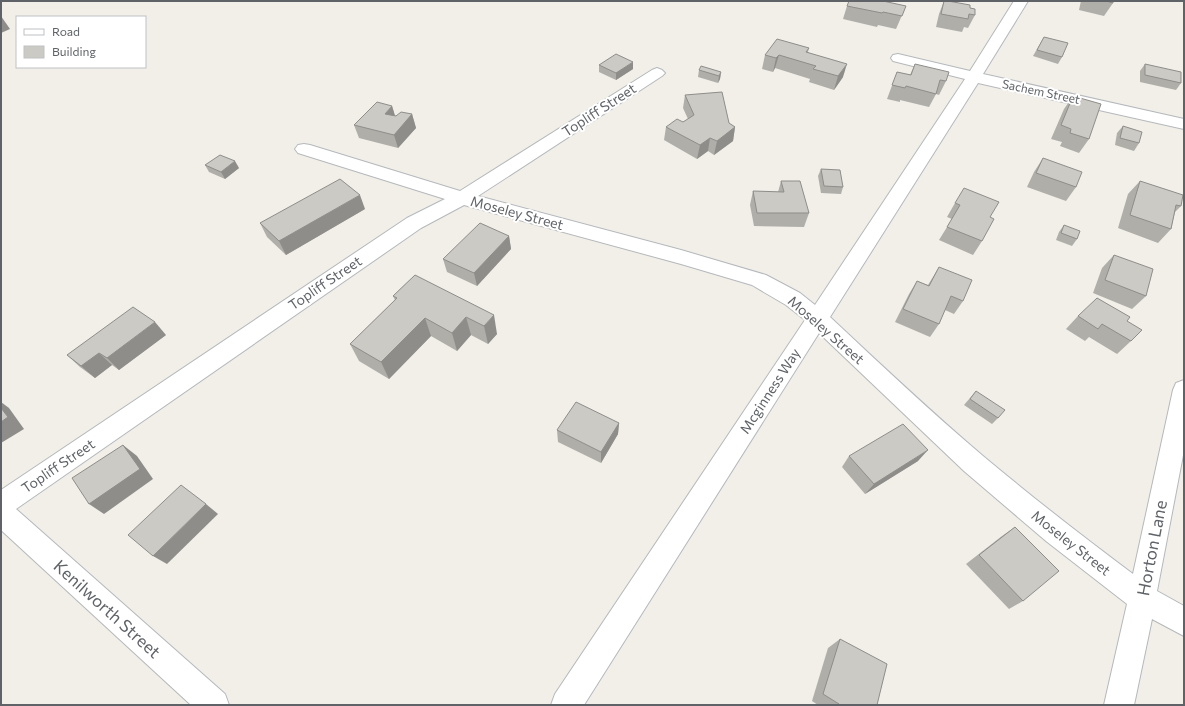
<svg xmlns="http://www.w3.org/2000/svg" width="1185" height="706" viewBox="0 0 1185 706" font-family="Commissioner,sans-serif">
<rect width="100%" height="100%" fill="#f1efe8"/>
<g fill="none" stroke-linecap="round" stroke-linejoin="round">
<defs>
<path id="minor" d="M1014,1H1028L983,74L1184,119V129L978,83L830,317C880,364 930,411 983,456C1032,497 1082,536 1133,574L1173,390L1176,383L1184,380V450L1157,591L1184,606V636L1152,619L1134,705H1104L1127,604L1046,541L964,471L819,333L584,705H551L555,694L805,320L786,305L752,285L681,264L464,205L421,228L16,509L225,694L229,705H191L1,530V490L407,218L445,199L298,153L295,149L298,145L304,144L310,145L460,191L652,70L657,68L662,70L665,73L662,76L478,196L681,250L766,275L800,293L815,305L965,79L893,61L891,58L893,55L898,54L970,71Z"/>
</defs>
<use href="#minor" stroke="#b5b8bc" stroke-width="2"/>
<use href="#minor" fill="#fff" fill-rule="evenodd"/>
</g>
<g fill="#afaea9">
<path d="M944,1L970,8L975,15L968,28L964,27L962,32L936,27L939,14Z"/>
<path d="M1081,1H1113V3L1104,16L1079,10Z"/>
<path d="M847,6H906L896,29L878,25L877,27L843,19Z"/>
<path d="M1044,37L1062,57L1058,64L1033,56Z"/>
<path d="M809,48L808,52L843,77L834,90L809,82L810,79L775,68L773,72L762,69L765,55Z"/>
<path d="M915,64L946,81L939,95L936,94L929,107L900,100V102L887,99L897,72L910,75Z"/>
<path d="M1145,64L1181,83L1176,90L1140,82V71Z"/>
<path d="M599,65L633,69L616,80L599,72Z"/>
<path d="M699,70L721,72L720,79L718,83L698,77Z"/>
<path d="M685,95L735,127L733,141L714,155L708,151L697,159L664,140L666,127L683,122L688,119L683,108Z"/>
<path d="M1073,96L1089,139L1079,153L1060,146L1062,142L1051,139L1064,109Z"/>
<path d="M392,106L395,116L412,114L416,128L398,148L359,138L354,125Z"/>
<path d="M1123,126L1139,143L1134,151L1115,145L1117,133Z"/>
<path d="M1043,158L1076,187L1066,201L1027,187L1034,172Z"/>
<path d="M205,165L239,168L225,179L209,172Z"/>
<path d="M821,169L843,187L841,194L821,193L818,176Z"/>
<path d="M781,181L809,213L804,227L754,226L750,205L753,191L778,192Z"/>
<path d="M1140,181L1181,206L1175,212L1171,229L1158,243L1118,228L1128,194Z"/>
<path d="M955,203L990,217L982,241L973,255L939,240L952,219L947,217Z"/>
<path d="M365,209L286,255L267,237L260,223Z"/>
<path d="M1064,225L1077,239L1072,246L1056,240L1059,232Z"/>
<path d="M509,236L511,249L477,286L447,272L443,259Z"/>
<path d="M1114,255L1146,296L1132,309L1093,293L1102,268Z"/>
<path d="M939,267L963,301L954,314L945,310L939,324L930,337L895,322L909,294L917,281L928,285Z"/>
<path d="M415,275L497,334L488,344L471,335L457,351L431,336L389,379L359,361L350,344L395,300L393,296Z"/>
<path d="M1078,316L1127,321L1131,341L1117,354L1089,337L1085,341L1066,329Z"/>
<path d="M166,335L119,370L112,365L95,378L80,367L67,355Z"/>
<path d="M976,391L998,418L992,424L964,405Z"/>
<path d="M619,423L618,434L601,463L558,442L557,430Z"/>
<path d="M849,456L918,461L865,494L842,467Z"/>
<path d="M1015,527L1023,601L1009,609L966,564L1002,536Z"/>
<path d="M840,639L877,705H818L812,701L828,648Z"/>
</g>
<g fill="#8f8d8a">
<path d="M1,16L10,29L1,33Z"/>
<path d="M779,55L775,68L773,72L776,58Z"/>
<path d="M633,62V69L616,80V73Z"/>
<path d="M847,64L843,77L834,90L838,76Z"/>
<path d="M721,72L720,79L718,83L719,76Z"/>
<path d="M392,106L396,119L385,114Z"/>
<path d="M412,114L416,128L398,148L394,135Z"/>
<path d="M735,127L733,141L714,155L717,141Z"/>
<path d="M710,138L708,151L697,159L700,145Z"/>
<path d="M235,161L239,168L225,179L221,172Z"/>
<path d="M360,195L365,209L286,255L279,241Z"/>
<path d="M509,236L511,249L477,286L474,273Z"/>
<path d="M494,315L497,334L488,344L484,326Z"/>
<path d="M466,317L471,335L457,351L452,333Z"/>
<path d="M425,318L431,336L389,379L381,362Z"/>
<path d="M155,322L166,335L119,370L107,358Z"/>
<path d="M99,353L112,365L95,378L81,366Z"/>
<path d="M1,402L9,408L24,429L1,443Z"/>
<path d="M619,423L618,434L601,463V452Z"/>
<path d="M123,445L137,456L153,479L104,514L89,504Z"/>
<path d="M928,450L918,461L865,494L874,484Z"/>
<path d="M206,504L218,514L167,564L153,556Z"/>
</g>
<g fill="#cccac5" stroke="#8f8d8a">
<path d="M849,1H883L906,6L902,16L883,12L882,13L847,6Z"/>
<path d="M944,1H948L970,5V8L975,9V15L969,14L968,19L941,14Z"/>
<path d="M1106,1H1113V3Z"/>
<path d="M1044,37L1068,43L1062,57L1037,50Z"/>
<path d="M777,39L809,48L806,52L847,64L838,76L813,69L816,66L779,55L776,58L765,55Z"/>
<path d="M616,54L633,62L616,73L599,65Z"/>
<path d="M915,64L949,72L946,81L940,80L936,94L906,86L905,88L892,85L897,72L911,75Z"/>
<path d="M1145,64L1181,72V83L1145,75Z"/>
<path d="M701,66L721,72L719,76L699,70Z"/>
<path d="M722,92L729,123L735,127L717,141L710,138L700,145L666,127L677,119L683,122L694,115L685,95Z"/>
<path d="M1073,96L1101,104L1089,139L1070,133L1071,129L1061,125Z"/>
<path d="M377,102L392,106L385,114L396,116L401,112L412,114L394,135L354,125Z"/>
<path d="M1123,126L1142,132L1139,143L1120,138Z"/>
<path d="M220,155L235,161L221,172L205,165Z"/>
<path d="M1043,158L1082,172L1076,187L1036,173Z"/>
<path d="M821,169L840,170L843,187L824,186Z"/>
<path d="M340,179L360,195L279,241L260,223Z"/>
<path d="M781,181H800L809,213H757L753,191L784,192Z"/>
<path d="M1140,181L1183,195L1181,206L1176,205L1171,229L1130,215Z"/>
<path d="M964,188L999,202L990,217L994,219L982,241L947,227L960,205L955,203Z"/>
<path d="M480,223L509,236L474,273L443,259Z"/>
<path d="M1064,225L1080,231L1077,239L1061,233Z"/>
<path d="M1114,255L1153,269L1146,296L1105,280Z"/>
<path d="M939,267L972,280L963,301L951,296L939,324L903,309L917,281L929,286Z"/>
<path d="M415,275L494,315L484,326L466,317L452,333L425,318L381,362L350,344L397,298L393,296Z"/>
<path d="M1097,298L1130,317L1127,321L1142,330L1131,341L1102,324L1098,329L1078,316Z"/>
<path d="M133,307L155,322L107,358L99,353L81,366L67,355Z"/>
<path d="M976,391L1005,410L998,418L970,399Z"/>
<path d="M576,402L619,423L601,452L557,430Z"/>
<path d="M1,408L8,417L1,422Z"/>
<path d="M903,424L928,450L874,484L849,456Z"/>
<path d="M123,445L140,469L89,504L72,478Z"/>
<path d="M181,485L206,504L153,556L128,535Z"/>
<path d="M1015,527L1059,571L1023,601L979,555Z"/>
<path d="M840,639L887,664L877,705H839V704L823,694Z"/>
</g>
<g text-anchor="middle" stroke-width="4" stroke-linejoin="round" paint-order="stroke">
<g font-size="12" fill="#5f6368" stroke="#fff">
<text transform="translate(1041 92) rotate(12)" y="4">Sachem Street</text>
</g>
<g font-size="14" fill="#5f6368" stroke="#fff">
<text transform="translate(599 110) rotate(-33)" y="5">Topliff Street</text>
<text transform="translate(517 213) rotate(15)" y="5">Moseley Street</text>
<text transform="translate(325 283) rotate(-34)" y="5">Topliff Street</text>
<text transform="translate(826 330) rotate(41)" y="5">Moseley Street</text>
<text transform="translate(770 391) rotate(-57)" y="5">Mcginness Way</text>
<text transform="translate(58 466) rotate(-34)" y="5">Topliff Street</text>
<text transform="translate(1071 543) rotate(38)" y="5">Moseley Street</text>
</g>
<g font-size="17" fill="#5f6368" stroke="#fff">
<text transform="translate(1152 548) rotate(-79)" y="6">Horton Lane</text>
<text transform="translate(107 609) rotate(42)" y="6">Kenilworth Street</text>
</g>
</g>
<rect width="1185" height="706" fill="none" stroke="#5f6368" stroke-width="4"/>
<rect x="16" y="16" width="130" height="52" fill="#ffffff" stroke="#bfc1c3"/>
<rect x="24" y="29" width="20" height="6" fill="#ffffff" stroke="#bfc1c3"/>
<text x="52" y="36" font-size="12" fill="#5f6368">Road</text>
<rect x="24" y="46" width="20" height="12" fill="#cccac5" stroke="#bfc1c3"/>
<text x="52" y="56" font-size="12" fill="#5f6368">Building</text>
</svg>
